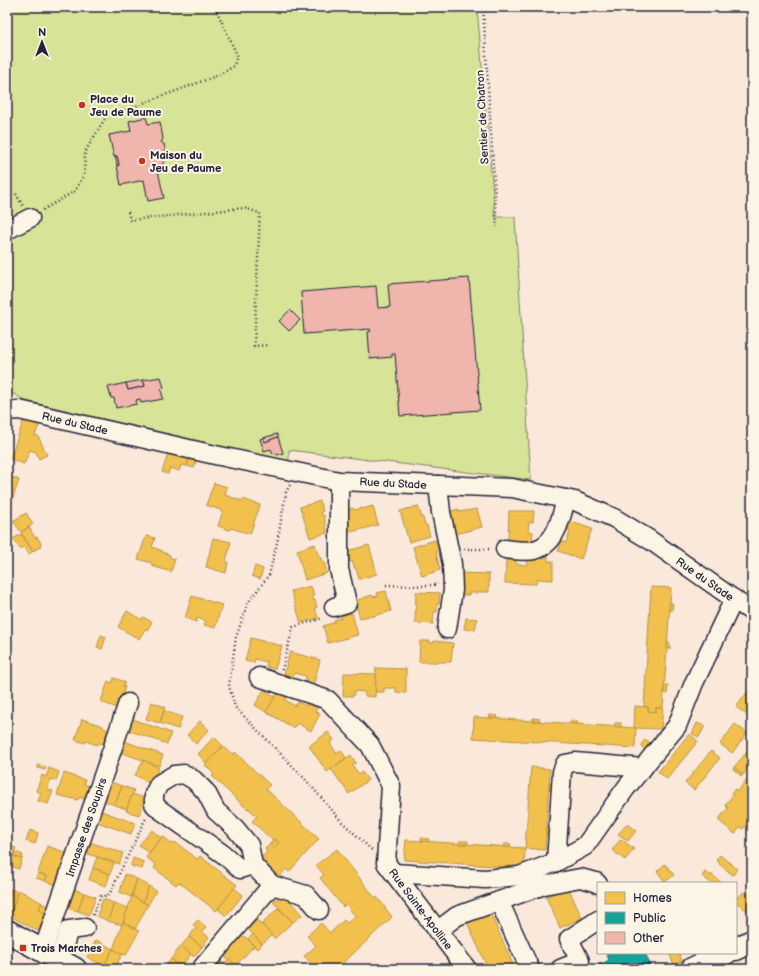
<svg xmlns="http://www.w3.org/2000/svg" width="759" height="976" viewBox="0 0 759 976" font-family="'Balsamiq Sans',sans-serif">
<rect width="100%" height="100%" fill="#fae8da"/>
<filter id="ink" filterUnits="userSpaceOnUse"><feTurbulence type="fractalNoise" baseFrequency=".025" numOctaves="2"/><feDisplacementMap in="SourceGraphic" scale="8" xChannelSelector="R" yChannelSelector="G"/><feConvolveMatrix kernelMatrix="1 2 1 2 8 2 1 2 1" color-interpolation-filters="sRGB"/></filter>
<g filter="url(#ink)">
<path fill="#d7e396" stroke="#7c8268" d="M7,7H477L495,217H515L531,480L289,450V462L26,401L7,390Z"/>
<g fill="#f2c14e" stroke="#b49148">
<path d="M24,419L40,423L35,435L38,436L47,455L39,459L36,452L30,450L24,464L10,459Z"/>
<path d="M169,451L190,456L187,466L181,465L179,471L170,468L168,474L162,472Z"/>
<path d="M190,456L197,457L194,468L187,466Z"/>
<path d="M7,475L19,480L8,512L7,511Z"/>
<path d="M214,483L227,487L225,495L242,501L243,499L260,505L250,534L231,528L230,530L218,526L223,511L206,505Z"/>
<path d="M320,501L323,511L321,512L322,516L324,515L327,533L310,538L300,507Z"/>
<path d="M373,506L378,525L347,533L341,511L353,508L354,510L362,508V509Z"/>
<path d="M418,506L422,518H423L425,525H427L430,536L409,542L400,511Z"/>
<path d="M459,509V512L477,509L482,527L452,535L447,512Z"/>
<path d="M509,511H534L533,522H529L528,531L533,532L532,544L508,543Z"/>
<path d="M26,513L33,524L21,532L13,521Z"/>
<path d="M569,521L592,529L581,559L558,551L562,541L566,543L570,532L566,530Z"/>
<path d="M29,527L35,538L37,537L41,543L40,547L33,551L21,532Z"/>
<path d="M21,534L33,551L29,554L24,546L20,549L13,539Z"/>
<path d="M146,536L155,538L152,547L163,551L162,552L170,555L169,557L175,559L171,572L152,566V563L138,559Z"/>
<path d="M213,538L231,542L226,561L228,562L226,573L206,567Z"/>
<path d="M435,540L439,552H436L440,570L422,576L413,547Z"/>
<path d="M315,544L318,555H320L322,562H324L327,573L305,580L297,550Z"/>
<path d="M369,545L377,574L359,579L356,568L355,569L352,561L350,562L347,551Z"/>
<path d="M538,556H548V561H553V580L537,579L536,584L505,583L506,560H516V564L527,565L528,560L537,561Z"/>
<path d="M255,566L263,569L260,579L252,576Z"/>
<path d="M459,573L489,574V592H478V593H469V595H458Z"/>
<path d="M311,586L314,595L312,596L313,600H315L317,607L315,608L318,618L301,623L291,591Z"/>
<path d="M651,587L671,588L663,708H656V712L648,711V707H644Z"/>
<path d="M386,591L391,611L370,617L369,616L360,618L355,601L372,595L373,597L378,596L377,593Z"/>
<path d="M416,592L440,593L439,604H437V612H434L433,624L415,623Z"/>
<path d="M192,596L222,605L215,628L204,625L206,621L197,618L196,622L185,618Z"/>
<path d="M670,603H673L672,611L669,610Z"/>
<path d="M127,611L142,620L143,617L152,622L147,630L145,629L139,639L118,627Z"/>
<path d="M352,613L358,635L328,643L323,626L335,622L334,620L342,618L341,616Z"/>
<path d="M466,618L477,619L475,630L464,629Z"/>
<path d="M101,635L106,637L102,649L97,647Z"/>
<path d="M251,638L282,646L275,669L266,667L267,662L255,659L254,663L245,661Z"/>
<path d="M420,641H430V643H434V641L453,643L451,662H419Z"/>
<path d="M667,642L670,643V649H667Z"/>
<path d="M290,652L320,660L314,683L305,680L306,676L294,673L293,677L284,674Z"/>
<path d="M376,668L406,669V693L396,692V688H384V692H375Z"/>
<path d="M344,673L376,674L375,697L365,696V692L354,691V696H343Z"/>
<path d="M114,678L125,682L123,686L125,687L122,697L120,709L101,702L108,681L112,683Z"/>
<path d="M665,685H668L667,694L664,693Z"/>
<path d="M752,686V715L750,717L736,707Z"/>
<path d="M264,690L275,697L266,712L255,705Z"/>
<path d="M278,692L287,696L285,700L295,706L298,702L306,706L308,702L318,707L315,711L320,714L311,731L297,723L294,728L266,712Z"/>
<path d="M152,702L165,707L160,723L146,719Z"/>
<path d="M635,706L648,707V711L656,712V708H663L661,729L634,728Z"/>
<path d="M164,711L182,717L178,729L160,723Z"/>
<path d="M490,715L498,716L497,719L489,718Z"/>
<path d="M474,717L636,728L635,748L473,738Z"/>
<path d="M533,718L540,719V721H533Z"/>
<path d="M82,719L103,726V728L108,730L103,744L98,743L97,745L86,741L85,743L75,740Z"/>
<path d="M132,719L171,733L167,744L128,730Z"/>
<path d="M571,720L577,721V724L571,723Z"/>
<path d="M200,721L209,730L196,744L187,735Z"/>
<path d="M615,723H621V727L614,726Z"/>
<path d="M697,723L705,726L699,737L692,734Z"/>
<path d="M735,724L747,733L732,753L720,744Z"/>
<path d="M328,732L334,740L330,743L336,753L341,750L346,758L327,772L309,746Z"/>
<path d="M689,734L698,741L667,779L658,772Z"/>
<path d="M214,737L223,746L207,764L198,754Z"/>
<circle cx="646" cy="745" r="4.5"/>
<path d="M124,741L163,755L159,766L120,752Z"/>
<path d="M223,746L233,755L235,752L270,785L266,789L319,839L289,872L286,869L278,878L259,860L267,852L265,849L270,844L274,848L279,843L274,839L273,841L252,821L257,816L248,808L247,809L212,776L214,774L205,765Z"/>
<path d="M752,746V764L743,775L734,767Z"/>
<path d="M711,751L720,758L694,790L685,783Z"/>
<path d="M351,755L356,763L352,765L359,774L362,772L368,780L349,794L331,769Z"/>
<path d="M144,760L159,768L150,784L135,775Z"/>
<path d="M38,765L46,767L45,770L38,768Z"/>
<path d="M531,767L550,769L545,850L525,848Z"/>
<path d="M734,767L743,775L741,776L733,769Z"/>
<path d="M49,768L59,772L56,781L51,779L47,790L53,791L48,804L38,801L41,793L36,791L42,775L46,777Z"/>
<path d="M64,773L85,780L84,784L89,786L84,799L79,797L78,800L57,795Z"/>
<path d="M746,780L752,785V820L751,819L743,829L740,827L735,834L718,820L728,808L725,805L733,795L731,794L735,789L738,791Z"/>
<path d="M111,782L122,786L115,805L104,801Z"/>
<path d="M549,783H552V791L549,790Z"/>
<path d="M122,786L134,790L127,809L115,805Z"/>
<path d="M132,794L145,798L139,815L126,811Z"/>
<path d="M101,811L135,823L131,834L97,822Z"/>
<path d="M627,824L636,831L628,841L618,834Z"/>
<path d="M546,828L549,829V835H546Z"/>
<path d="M30,830L38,833L35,844L26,841Z"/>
<path d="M152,830L161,838L149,853L139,845Z"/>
<path d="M163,836L172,844L175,842L197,859L200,856L237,885L216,911L179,882L176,885L154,868L156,865L146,857Z"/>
<path d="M421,838L429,839L428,842L421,841Z"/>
<path d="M274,839L279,843L274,848L270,844Z"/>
<path d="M621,839L634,849L625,860L612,850Z"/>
<path d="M406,840L525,848L524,868L404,860Z"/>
<path d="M459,841H468L467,844H459Z"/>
<path d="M89,842L123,853L119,864L85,853Z"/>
<path d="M504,844H511L510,847H504Z"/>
<path d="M7,845L16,848L13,856L22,859L19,869L7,865Z"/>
<path d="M47,846L70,854L59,886L45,881L47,876L38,873Z"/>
<path d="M337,849L375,898L377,897L392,917L337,969L332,968L316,969L304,956L316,946L307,936L321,923L330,933L344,920L347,923L355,916L346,904L343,907L320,878L324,875L316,865Z"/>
<path d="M15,852L23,855L22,859L13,856Z"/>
<path d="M720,855L737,869L733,875L719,864L720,863L716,860Z"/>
<path d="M97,857L114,863L110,874L93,868Z"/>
<path d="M133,858L144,862L142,869L131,866Z"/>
<path d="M665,864L674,875L665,882L657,871Z"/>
<path d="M93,868L110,874L106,886L89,880Z"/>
<path d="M705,872L711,876V874L722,883H711L702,876Z"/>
<path d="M38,873L47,876L45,881L36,878Z"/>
<path d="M125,874L137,879L131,897L120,892Z"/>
<path d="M137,879L149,886L143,902L132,896Z"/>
<path d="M149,886L156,891L148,905L143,902Z"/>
<path d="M568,887L582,918L560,928L546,897Z"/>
<path d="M234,888L243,895L226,916L218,909Z"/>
<path d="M11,889L18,892L8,923L7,899Z"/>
<path d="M74,889L84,893L78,911L67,908Z"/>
<path d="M19,890L42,903L39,909L47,914L38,931L10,916Z"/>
<path d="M751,890L752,891V915L736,902V895L739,898L743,892L747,895Z"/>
<path d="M84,893L96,897L89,915L78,911Z"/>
<path d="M283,893L302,915L293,922L273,902Z"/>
<path d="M132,896L148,905L135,929L123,922Z"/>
<path d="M103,899L114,903L108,921L97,916Z"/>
<path d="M42,903L50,908L47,914L39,909Z"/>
<path d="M114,903L128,908L122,925L108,921Z"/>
<path d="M278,908L293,922L274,939L262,924Z"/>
<path d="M489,910L515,969H488L466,920Z"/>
<path d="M198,920L206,927L202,932L209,937L202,947L189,937L196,928L193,925Z"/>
<path d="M257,920L272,935L262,944L248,929Z"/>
<path d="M123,922L139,931L126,955L122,954L113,949Z"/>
<path d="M238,933L248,939L254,946L236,965L221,954Z"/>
<path d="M253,934L262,944L257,949L248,939Z"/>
<path d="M189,937L202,947L194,957L181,946Z"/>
<path d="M96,940L113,949L104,966L87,957Z"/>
<path d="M181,946L191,954L181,967L171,959Z"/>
<path d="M113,949L122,954L115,969H110L104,966Z"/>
<path d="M669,953H679L682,961L674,965Z"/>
<path d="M217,958L230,969H208Z"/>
<path d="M171,959L181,967L184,969H164Z"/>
<path d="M229,959L239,968L238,969H230L224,964Z"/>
</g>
<path fill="#17a398" stroke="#1a7c7c" d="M606,953H645L652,969H598L597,966L609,960Z"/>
<g fill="#f0b6ad" stroke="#22223b">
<path d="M146,117L148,124L160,122L163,139L161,142L164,144L167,157L158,171L164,198L148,201L144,180L121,185L117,166L119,165L117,156L114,157L109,135L131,131L129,121Z"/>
<path d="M115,156H117L119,165L117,166Z"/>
<path d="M469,278L480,410L400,416L395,354H392V357L370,359L368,332L371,331L370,329L304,334L301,292L376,286L378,308L390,307L388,284Z"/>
<path d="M290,310L300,320L289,331L279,321Z"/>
<path d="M161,377L164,388L161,389L163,399L141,403L140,399L136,400L137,404L116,408L114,398H111L108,387L126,383L128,390L145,386L143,380Z"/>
<path d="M143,380L145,386L128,390L126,383Z"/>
<path d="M277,434L278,437L265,442L263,438Z"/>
<path d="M278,437L283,453L277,455L276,453L273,454L271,449L264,451L260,439L263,438L265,442Z"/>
</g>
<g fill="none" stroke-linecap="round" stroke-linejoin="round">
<defs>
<g id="minor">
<path d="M7,230L30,218"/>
<path d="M7,411L19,410L215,455L339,481L512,488L575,501L614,518L650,540L752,612"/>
<path d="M438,485L441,512L452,564L453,590L447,629"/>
<path d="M505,549C514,550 525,552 534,550C556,545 561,518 566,499"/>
<path d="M334,607L347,603L339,569V481"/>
<path d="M259,677L328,700L370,745L391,786L386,863L467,969"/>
<path d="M556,862L562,772L565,764L575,762L643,768"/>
<path d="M253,865L240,869L223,854L159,809L154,804V794L159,784L174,775L184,774L194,780L206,792L216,811L235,828L249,845L253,865L272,885L306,895L319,910"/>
<path d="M394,873L485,879L519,876L556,862L585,846L626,788L677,726L694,683L734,599"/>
<path d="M499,901L530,969"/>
<path d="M437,931L457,916L544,885L580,878L596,882L598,884"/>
<path d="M43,951L128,703"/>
<path d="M59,960L69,930L85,928"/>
<path d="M201,969L272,885"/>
<path d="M560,969L580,961L569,939L598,920"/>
</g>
<g id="major">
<path d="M7,931L75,969"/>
<path d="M736,949L752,941"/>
<path d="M692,969L726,953"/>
</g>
</defs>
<use href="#minor" stroke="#22223b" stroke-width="21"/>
<use href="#major" stroke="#22223b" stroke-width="25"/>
<g stroke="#22223b" stroke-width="2.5" stroke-dasharray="1 3" stroke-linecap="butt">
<path d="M483,7L497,227"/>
<path d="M16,194L23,206"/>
<path d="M43,210L75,191L84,175L85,152L106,117L219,75L234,66L237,55L215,7"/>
<path d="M128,212L130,220L244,208L260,213L254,346L269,345"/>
<path d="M290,485L286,492L277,543L269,575L248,603L236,637L229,686L235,707L305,779L342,822L372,850"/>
<path d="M464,549H491"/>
<path d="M386,585L426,586L438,584"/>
<path d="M282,670L293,627L323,618"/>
<path d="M93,915L101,896H107L110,893L146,818"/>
</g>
<use href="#minor" stroke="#fcf5e5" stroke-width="18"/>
<use href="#major" stroke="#fcf5e5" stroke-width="22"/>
</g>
</g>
<g fill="#c8321e" stroke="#fcf5e5" stroke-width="1.5">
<circle cx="82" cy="105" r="4"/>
<circle cx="142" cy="161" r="4"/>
<rect x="19" y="944" width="8" height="8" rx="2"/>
</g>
<g text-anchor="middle" stroke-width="4" stroke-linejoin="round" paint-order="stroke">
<g font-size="11" font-weight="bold" fill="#22223b" stroke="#fcf5e5" text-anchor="start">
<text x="90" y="103">Place du<tspan x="90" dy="13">Jeu de Paume</tspan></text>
<text x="150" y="159">Maison du<tspan x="150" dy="13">Jeu de Paume</tspan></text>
<text x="31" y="952">Trois Marches</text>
</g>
<g font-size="11" fill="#22223b" stroke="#fcf5e5">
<text transform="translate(482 117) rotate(-93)" y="4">Sentier de Chatron</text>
<text transform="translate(75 423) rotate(13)" y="4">Rue du Stade</text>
<text transform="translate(393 483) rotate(3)" y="4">Rue du Stade</text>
<text transform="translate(705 579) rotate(35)" y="4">Rue du Stade</text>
<text transform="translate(86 827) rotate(-71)" y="4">Impasse des Soupirs</text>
<text transform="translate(421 909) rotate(53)" y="4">Rue Sainte-Apolline</text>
</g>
</g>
<rect width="759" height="976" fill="none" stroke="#fcf5e5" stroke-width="24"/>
<rect x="12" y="12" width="735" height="952" fill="none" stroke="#22223b" stroke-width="1.5" filter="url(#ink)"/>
<rect x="597" y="882" width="140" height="72" fill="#fcf5e5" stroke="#a5a1a1"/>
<rect x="605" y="892" width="20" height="12" fill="#f2c14e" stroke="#a5a1a1"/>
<text x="633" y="902" font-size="12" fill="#22223b">Homes</text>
<rect x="605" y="912" width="20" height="12" fill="#17a398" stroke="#a5a1a1"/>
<text x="633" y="922" font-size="12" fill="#22223b">Public</text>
<rect x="605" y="932" width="20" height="12" fill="#f0b6ad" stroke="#a5a1a1"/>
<text x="633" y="942" font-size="12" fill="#22223b">Other</text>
<g transform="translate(42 42)" stroke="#fcf5e5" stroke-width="3" paint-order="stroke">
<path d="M0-3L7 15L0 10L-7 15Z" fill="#22223b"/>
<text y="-6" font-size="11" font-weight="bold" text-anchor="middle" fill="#22223b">N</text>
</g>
</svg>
